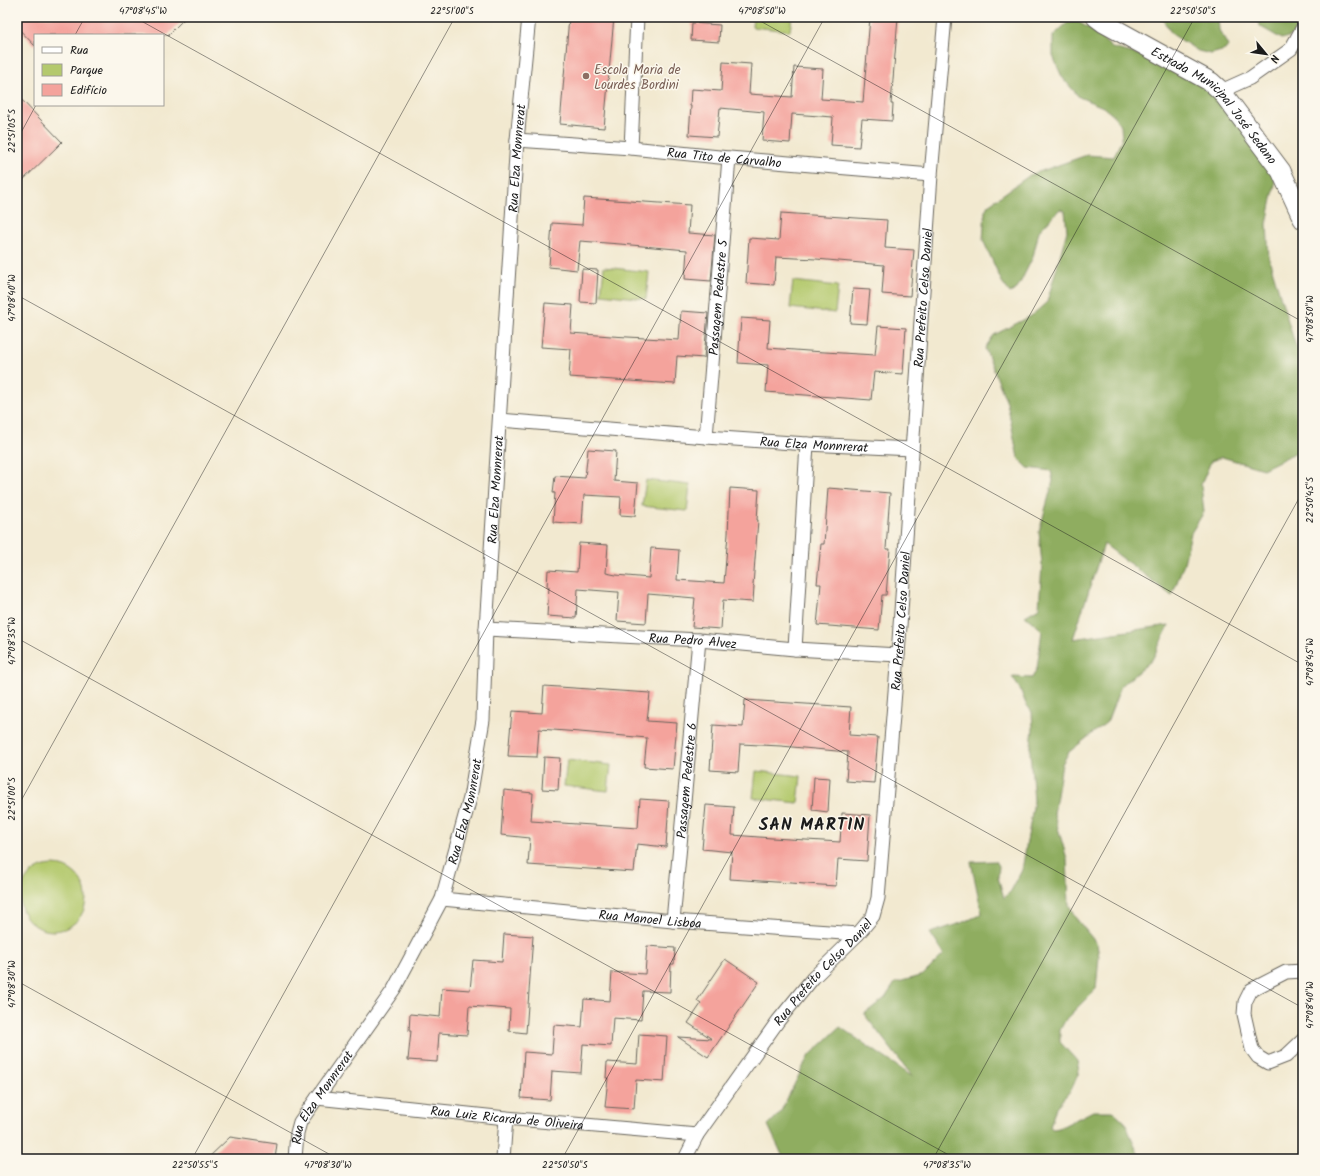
<svg xmlns="http://www.w3.org/2000/svg" width="1320" height="1176" viewBox="0 0 1320 1176" font-family="Kalam,sans-serif">
<rect width="100%" height="100%" fill="#fbf7ec"/>
<filter id="ink" filterUnits="userSpaceOnUse"><feTurbulence type="fractalNoise" baseFrequency=".025" numOctaves="2"/><feDisplacementMap in="SourceGraphic" scale="8" xChannelSelector="R" yChannelSelector="G"/><feConvolveMatrix kernelMatrix="1 2 1 2 8 2 1 2 1" color-interpolation-filters="sRGB"/></filter>
<filter id="wash" filterUnits="userSpaceOnUse"><feTurbulence type="fractalNoise" baseFrequency=".012" numOctaves="4" result="noise"/><feDisplacementMap in="SourceGraphic" scale="16" xChannelSelector="R" yChannelSelector="G"/><feGaussianBlur stdDeviation="0.9" result="paint"/><feColorMatrix in="noise" values="0 0 0 0 0 0 0 0 0 0 0 0 0 0 0 0 0 1.4 0 .05"/><feComposite in="paint" operator="in"/></filter>
<g filter="url(#wash)">
<rect width="100%" height="100%" fill="#f2e9d0"/>
<g fill="#b4c96d" stroke="#687244">
<path d="M753,17H792L790,31L752,27Z"/>
<path d="M604,267L649,272L646,299L601,294Z"/>
<path d="M793,281L838,286L835,313L790,308Z"/>
<path d="M646,480L690,485L687,511L642,506Z"/>
<path d="M567,760L611,765L608,791L564,786Z"/>
<path d="M756,771L801,776L798,803L753,798Z"/>
<circle cx="53" cy="898" r="33"/>
</g>
<g fill="#8fad60" stroke="#56643e">
<path d="M1161,17H1218L1219,30L1228,46L1225,50L1211,54L1198,51L1172,34Z"/>
<path d="M1255,17H1303V20L1291,36L1282,39L1261,27Z"/>
<path d="M1078,22L1094,31L1112,48L1140,55L1181,71L1218,97L1273,168L1275,184L1267,224L1269,259L1296,347L1303,361V454L1297,452L1263,469L1222,457L1211,461L1201,485L1204,512L1191,533L1184,563L1172,596L1104,544L1073,639L1169,625L1152,660L1121,686L1107,722L1069,752L1062,764L1054,814L1067,859L1069,905L1075,917L1097,944L1099,957L1096,989L1066,1019L1060,1030V1042L1077,1061L1079,1072L1071,1090L1056,1107L1050,1127L1053,1129L1059,1128L1093,1111H1113L1124,1121L1141,1159H784L768,1125L780,1113L808,1057L840,1027L913,1077L864,1014L885,998L895,983L923,975L944,954L930,933L964,922L982,914L971,862L996,861L999,866L998,877L1004,898L1011,891L1022,870L1034,801L1030,753L1033,729L1032,712L1026,704L1020,689L1012,677L1032,678L1037,668L1042,630L1025,616L1039,608L1042,565L1039,532L1053,481L1051,471L1028,468L1018,458L1007,403L985,348L994,335L1031,316L1047,302L1067,231L1065,211L1060,209L1039,231L1033,257L1017,289L1010,293L1002,282L983,240L985,211L988,205L1030,175L1087,155L1114,157L1122,138L1121,126L1114,116L1103,107L1079,97L1062,77L1053,56V36L1067,23Z"/>
</g>
<g id="blocks">
<g fill="#f4a39c">
<path d="M17,17H186L168,35H35V46L17,27Z"/>
<path d="M569,17H614L604,128L560,124Z"/>
<path d="M870,17H898L891,104H893L892,121L862,119L859,147L831,145L833,117L792,114L790,143L762,141L764,112L720,108L717,137L689,135L691,106H690L691,89L721,91L723,62L751,64L749,94L792,97L794,67L823,69L821,99L863,102Z"/>
<path d="M692,23L720,25L719,42L691,40Z"/>
<path d="M17,95L62,142L17,186Z"/>
<path d="M584,198L690,205L688,233L715,235L711,281L685,279L687,250L620,244L580,241L577,270L549,267L552,223L582,225Z"/>
<path d="M781,213L887,220L885,248L914,250L910,296L882,294L884,265L816,259L776,257L774,285L746,283L749,238L779,240Z"/>
<path d="M582,269L598,270L596,303L580,302Z"/>
<path d="M853,289L870,290L867,324L850,323Z"/>
<path d="M545,303L573,305L571,333L611,336L679,340L681,311L708,313L704,358L677,356L675,384L569,377L571,349L541,347Z"/>
<path d="M741,318L770,320L768,348L808,351L875,355L878,326L906,328L903,374L874,372L871,400L766,392L768,365L738,363Z"/>
<path d="M588,449L616,451L614,481L638,483L635,516L620,515L621,497L584,495L582,524L553,522L555,493H553L555,476L585,478Z"/>
<path d="M730,488L759,490L757,520H758L753,585L754,586L753,602L723,600L721,629L692,627L695,598L648,594L646,623L617,621L619,592H617L578,589L576,618L547,616L549,587H547L548,570L577,572L579,543L608,545L606,573L616,575L649,578L651,548L679,550L677,580L724,583L728,534Z"/>
<path d="M828,488L890,493L886,549H890L886,595H882L879,630L817,625L821,584H817L821,544H824Z"/>
<path d="M544,686L650,693L647,721L677,723L673,769L644,767L647,738L580,732L539,729L537,757L508,756L512,711L542,713Z"/>
<path d="M745,700L851,707L849,735L878,737L874,783L846,781L848,752L781,746L740,744L738,772L710,770L713,725L743,727Z"/>
<path d="M544,757L560,758L558,790L542,789Z"/>
<path d="M814,777L830,778L828,812L812,810Z"/>
<path d="M504,790L533,793L531,821L638,828L640,799L669,801L666,847L637,844L634,872L528,865L530,838L501,835Z"/>
<path d="M706,805L734,807L732,835L772,838L840,842L842,813L870,815L867,861L838,859L836,886L730,879L732,852L702,849Z"/>
<path d="M504,934L533,936L526,1033L509,1031L510,1009L469,1006L467,1035L439,1033L437,1062L408,1060L411,1031H409L410,1014L440,1017L442,988L470,990L473,960L502,962Z"/>
<path d="M647,946L675,948L674,964H671L670,992L643,991L641,1020L613,1018L611,1046L583,1044L581,1073L552,1071L550,1100L521,1098L524,1052L552,1054L554,1025L582,1027L584,999L610,1001L612,972L645,974Z"/>
<path d="M725,959L759,982L708,1057L678,1037L712,1039L688,1023L701,1004L697,1001Z"/>
<path d="M639,1034L667,1036L664,1082L636,1080L634,1109L605,1107L608,1078H606L607,1062L637,1064Z"/>
<path d="M230,1137L277,1144L275,1159H207Z"/>
</g>
</g>
</g>
<g filter="url(#ink)">
<use href="#blocks" fill-opacity="0" stroke="#67645b" stroke-width="1"/>
<g fill="none" stroke-linecap="round" stroke-linejoin="round">
<defs>
<g id="street">
<path d="M1221,91L1250,78L1291,49L1303,27"/>
<path id="s1" d="M517,140L631,148L729,158L931,175"/>
<path d="M631,148L637,17"/>
<path id="s2" d="M500,420L706,437L807,444L912,449"/>
<path id="s3" d="M706,437L729,158"/>
<path id="s4" d="M486,629L699,640L795,649L898,655"/>
<path d="M795,649L807,444"/>
<path id="s5" d="M442,899L673,921L858,934"/>
<path id="s6" d="M673,921L699,640"/>
<path d="M1303,971L1286,972L1251,990L1245,1002L1244,1014L1252,1049L1258,1057L1268,1063L1286,1056L1303,1040"/>
<path id="s7" d="M317,1098L506,1118L697,1135"/>
<path id="s8" d="M295,1159L297,1133L300,1122L394,989L442,899L470,798L483,720L486,629L517,140L529,17"/>
<path d="M503,1159L506,1118"/>
<path id="s9" d="M685,1159L697,1135L778,1021L813,978L858,934L873,916L878,898L898,655L931,175L945,17"/>
</g>
<g id="secondary">
<path id="s10" d="M1096,17L1104,23L1211,82L1221,91L1281,171L1303,219"/>
</g>
</defs>
<use href="#street" stroke="#67645b" stroke-width="15"/>
<use href="#secondary" stroke="#67645b" stroke-width="21"/>
<use href="#street" stroke="#fff" stroke-width="13"/>
<use href="#secondary" stroke="#fff" stroke-width="19"/>
</g>
</g>
<path fill="none" stroke="#1c1c1c" stroke-width="1" stroke-opacity="0.45" d="M134,17L1303,665M753,17L1303,322M75,35L85,17M17,140L36,105M17,295L1303,1008M17,638L956,1159M17,808L455,17M17,981L338,1159M192,1159L825,17M562,1159L1195,17M933,1159L1303,491"/>
<circle fill="#8d6e63" stroke="#fbf7ec" stroke-width="1.5" cx="586" cy="76" r="4"/>
<g text-anchor="middle" stroke-width="3" stroke-linejoin="round" paint-order="stroke">
<g font-size="13" fill="#785e54" stroke="#fbf7ec" text-anchor="start">
<text x="594" y="74">Escola Maria de<tspan x="594" dy="15">Lourdes Bordini</tspan></text>
</g>
<g font-size="13" fill="#1c1c1c" stroke="#fbf7ec">
<text dy="5" stroke="none"><textPath href="#s10" startOffset="150">Estrada Municipal José Sedano</textPath></text>
<text dy="5" stroke="none"><textPath href="#s1" startOffset="208">Rua Tito de Carvalho</textPath></text>
<text dy="5" stroke="none"><textPath href="#s8" startOffset="1049">Rua Elza Monnrerat</textPath></text>
<text dy="5" stroke="none"><textPath href="#s3" startOffset="140">Passagem Pedestre 5</textPath></text>
<text dy="5" stroke="none"><textPath href="#s9" startOffset="929">Rua Prefeito Celso Daniel</textPath></text>
<text dy="5" stroke="none"><textPath href="#s2" startOffset="315">Rua Elza Monnrerat</textPath></text>
<text dy="5" stroke="none"><textPath href="#s8" startOffset="717">Rua Elza Monnrerat</textPath></text>
<text dy="5" stroke="none"><textPath href="#s9" startOffset="605">Rua Prefeito Celso Daniel</textPath></text>
<text dy="5" stroke="none"><textPath href="#s4" startOffset="207">Rua Pedro Alvez</textPath></text>
<text dy="5" stroke="none"><textPath href="#s6" startOffset="141">Passagem Pedestre 6</textPath></text>
<text dy="5" stroke="none"><textPath href="#s8" startOffset="393">Rua Elza Monnrerat</textPath></text>
<text dy="5" stroke="none"><textPath href="#s5" startOffset="209">Rua Manoel Lisboa</textPath></text>
<text dy="5" stroke="none"><textPath href="#s9" startOffset="233">Rua Prefeito Celso Daniel</textPath></text>
<text dy="5" stroke="none"><textPath href="#s8" startOffset="69">Rua Elza Monnrerat</textPath></text>
<text dy="5" stroke="none"><textPath href="#s7" startOffset="191">Rua Luiz Ricardo de Oliveira</textPath></text>
</g>
<g font-size="17" font-weight="bold" letter-spacing="1" fill="#1c1c1c" stroke="#fbf7ec">
<text x="812" y="830">SAN MARTIN</text>
</g>
</g>
<rect width="1320" height="1176" fill="none" stroke="#fbf7ec" stroke-width="44"/>
<rect x="34" y="34" width="130" height="72" fill="#fbf7ec" stroke="#a29f99"/>
<rect x="42" y="47" width="20" height="6" fill="#ffffff" stroke="#a29f99"/>
<text x="70" y="54" font-size="12" fill="#1c1c1c">Rua</text>
<rect x="42" y="64" width="20" height="12" fill="#b4c96d" stroke="#a29f99"/>
<text x="70" y="74" font-size="12" fill="#1c1c1c">Parque</text>
<rect x="42" y="84" width="20" height="12" fill="#f4a39c" stroke="#a29f99"/>
<text x="70" y="94" font-size="12" fill="#1c1c1c">Edifício</text>
<g transform="translate(1266 54) rotate(119)" stroke="#fbf7ec" stroke-width="3" paint-order="stroke">
<path d="M0-3L7 15L0 10L-7 15Z" fill="#1c1c1c"/>
<text y="-6" font-size="11" font-weight="bold" text-anchor="middle" fill="#1c1c1c">N</text>
</g>
<rect x="22" y="22" width="1276" height="1132" fill="none" stroke="#1c1c1c" stroke-width="1.5"/>
<g font-size="10" text-anchor="middle" fill="#1c1c1c">
<text x="143" y="14">47°08'45"W</text>
<text x="452" y="14">22°51'00"S</text>
<text x="762" y="14">47°08'50"W</text>
<text x="1193" y="14">22°50'50"S</text>
<text transform="translate(11 131) rotate(-90)" y="4">22°51'05"S</text>
<text transform="translate(11 298) rotate(-90)" y="4">47°08'40"W</text>
<text transform="translate(1309 319) rotate(-90)" y="4">47°08'50"W</text>
<text transform="translate(1309 500) rotate(-90)" y="4">22°50'45"S</text>
<text transform="translate(11 641) rotate(-90)" y="4">47°08'35"W</text>
<text transform="translate(1309 662) rotate(-90)" y="4">47°08'45"W</text>
<text transform="translate(11 799) rotate(-90)" y="4">22°51'00"S</text>
<text transform="translate(11 984) rotate(-90)" y="4">47°08'30"W</text>
<text transform="translate(1309 1005) rotate(-90)" y="4">47°08'40"W</text>
<text x="195" y="1168">22°50'55"S</text>
<text x="328" y="1168">47°08'30"W</text>
<text x="565" y="1168">22°50'50"S</text>
<text x="947" y="1168">47°08'35"W</text>
</g>
</svg>
